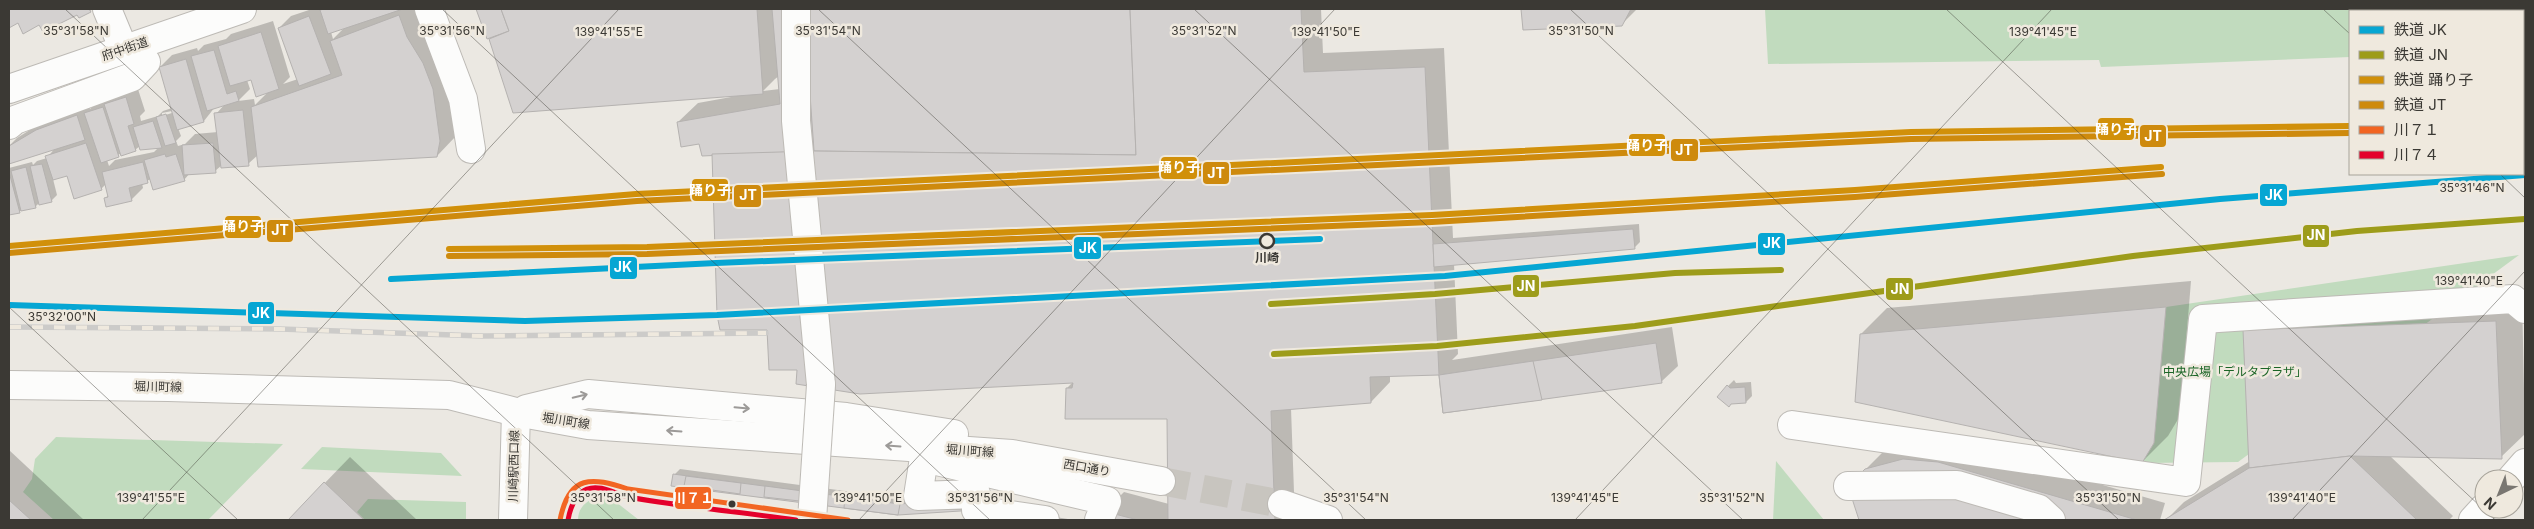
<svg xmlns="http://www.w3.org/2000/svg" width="2534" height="529" viewBox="0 0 2534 529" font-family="Inter,'Noto Sans JP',sans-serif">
<rect width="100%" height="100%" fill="#ebe8e2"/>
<g fill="#c1dbbe">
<path d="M1765,9H2387L2385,11H2350V57L2101,67L2099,60L1768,64Z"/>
<path d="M2519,255L2238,462L2142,463L2154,443L2166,307Z"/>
<path d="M56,437L283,444L208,520H54L23,492L32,479L35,459Z"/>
<path d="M322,447L441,453L462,476L301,469Z"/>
<path d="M1776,461L1824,520H1773Z"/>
<path d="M602,497L612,499L639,520H578C578,506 589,498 602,497Z"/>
<path d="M368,499L466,502V520H365L357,512Z"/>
</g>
<g fill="#0003" fill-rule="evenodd">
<path d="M9,9H93L90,11L40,24L18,22L9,26Z"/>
<path d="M312,9H423L442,43L456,136L437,156L258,155L248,164L222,165L215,171L190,173L184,180L151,179L142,183L143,188L131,200L105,199L108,195L106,184L101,189L67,174L53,179L57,195L51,201L40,202L35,207L10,214L9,168L32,162L33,165L37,161L47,158L55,148L10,163L9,146L17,138L49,118L89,104L90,109L97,102L137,86L145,111L140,116L141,121L158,116L163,111L172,108L160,67L172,55L197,48L198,51L204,45L226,39L231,34L273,21L290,77L283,84L298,79L279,28L291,16ZM345,27L333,39L331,32ZM251,78L269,91L255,105L254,99L238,101L250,89L247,80ZM225,104L216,114L218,132L195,134L185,144L178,146L176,141L181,136L178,128L204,121L215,107ZM172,111V113L162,116V113ZM140,146L159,147L154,152L115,160L109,166L107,160L122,153L135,150Z"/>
<path d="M477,9H1321L1323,53L1444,48L1453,238L1639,224L1640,242L1634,248L1454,264L1458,354L1452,360L1672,327L1678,366L1661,382L1444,412L1440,374L1390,375V382L1371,402L1291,408L1295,520H1100L1104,512L1124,492L1169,504V418L1067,388L1074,381L798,369L768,328L713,153L678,122L698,103L731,97L730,95L490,39L495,35L488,37ZM779,76L780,89L763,91L775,79Z"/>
<path d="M1523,9H1637L1621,25L1524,28Z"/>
<path d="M2388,9H2498V11H2387Z"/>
<path d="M2191,281L2180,416L2168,436L2142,462L1861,334L1887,308Z"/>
<path d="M2522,296L2525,434L2501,457L2390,456L2453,516L2449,520H2166L2184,502L2250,461L2244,331L2270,305Z"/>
<path d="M1734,380L1736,383L1751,382L1752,396L1746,402L1731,403L1728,386Z"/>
<path d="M1958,443L2165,503L2160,520H1861L1849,486L1886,449Z"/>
<path d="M9,450L84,520H9Z"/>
<path d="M350,457L417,520H289Z"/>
<path d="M680,469L906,499L980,492L898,514L674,475Z"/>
<path d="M1037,514L1074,520H1031Z"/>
</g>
<g fill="#d4d1d0" stroke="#b5b2b0">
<path d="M9,9H89L91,12L79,18L77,15L43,32L39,25L23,34L18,23L9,28Z"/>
<path d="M324,9H403L328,34L320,10Z"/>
<path d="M476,9H501L509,31L487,39Z"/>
<path d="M501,9H757L763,94L513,113L489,39L509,31Z"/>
<path d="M772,9H804L814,151L702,156L699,144L681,147L677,122L780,104Z"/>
<path d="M804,9H1130L1136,155L814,151Z"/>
<path d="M1130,9H1301L1304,72L1425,67L1439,375L1370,377L1371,403L1271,411L1275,520H1168L1167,419H1065L1066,388H1072L1073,383L860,394L796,384L797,370H769L767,330H720L717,315L712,154L814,151L1136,155Z"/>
<path d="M1521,9H1631L1622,26L1523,30Z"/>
<path d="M2387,9H2481V11H2385Z"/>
<path d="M399,15L407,37L423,63L433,89L440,141L437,157L258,167L251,107L342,75L330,41Z"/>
<path d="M309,16L331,74L299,86L278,28Z"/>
<path d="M261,32L279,89L256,97L251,80L230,86L218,46Z"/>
<path d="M214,50L227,94L236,91L239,101L207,111L191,56Z"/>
<path d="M186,59L204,122L177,130L159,67Z"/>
<path d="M126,97L134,124L128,126L136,151L121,156L104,104Z"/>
<path d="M103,107L119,157L101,163L84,113Z"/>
<path d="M243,110L249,166L221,168L214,113Z"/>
<path d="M166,114L176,143L165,146L156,117Z"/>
<path d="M77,115L85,140L9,164V146L36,130Z"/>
<path d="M153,121L162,148L140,150L133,127Z"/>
<path d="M86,143L102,190L74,199L67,176L53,180L45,156Z"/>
<path d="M213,143L216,173L184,175L182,145Z"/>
<path d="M165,154L166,157L176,154L185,181L153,190L144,160Z"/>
<path d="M143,162L148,183L129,188L132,201L106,207L104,198L108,197L102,172Z"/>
<path d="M42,164L52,202L39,205L30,166Z"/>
<path d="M26,167L36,208L21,211L11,171Z"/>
<path d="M9,172L20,213L9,215Z"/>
<path d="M1633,229L1635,249L1434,267L1433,244Z"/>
<path d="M2166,307L2154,443L2142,463L1855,402L1860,334Z"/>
<path d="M2496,321L2502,459L2350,456L2249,468L2243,330Z"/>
<path d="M1656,343L1662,383L1443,413L1439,375Z"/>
<path d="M1533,361L1542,400L1443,413L1439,375Z"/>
<path d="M1727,385L1730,388L1745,387L1746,403L1731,404L1729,407L1717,397Z"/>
<path d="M2350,456L2417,520H2164L2249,468Z"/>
<path d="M1903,459L1938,462L2137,520H1859L1848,486L1865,469Z"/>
<path d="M673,474L900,504L975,497L976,510L898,515L671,486Z"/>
<path d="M686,476L741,483L740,494L684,486Z"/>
<path d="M324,482L364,520H288Z"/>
<path d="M765,486L818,493L817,503L764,497Z"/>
<path d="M845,497L900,504L898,515L844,508Z"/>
<path d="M9,500L31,520H9Z"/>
<path d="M1103,511L1138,520H1099Z"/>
</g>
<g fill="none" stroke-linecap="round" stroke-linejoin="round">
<path stroke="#c8c5bf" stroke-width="28" stroke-dasharray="28 14" stroke-linecap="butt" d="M1161,481L1282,504"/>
<defs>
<g id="street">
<path d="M107,9L124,50"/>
<path d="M429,9L463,99L471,149"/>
<path d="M796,9V121L821,385"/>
<path d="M9,125L15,120L132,77L146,62"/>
<path d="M1792,425L2186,482L2203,319L2513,299L2525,309"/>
<path d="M2511,479L2525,463"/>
<path d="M1848,486L1957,485L2039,509L2051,520"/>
<path d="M1045,520L976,510V494L918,496L924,458L1107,501L1099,520"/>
<path d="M2473,520L2484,508"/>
</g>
<g id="secondary">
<path d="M9,385L168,387L449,395L516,412L588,425L1012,454L1161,481"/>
<path d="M526,409L588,394L846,417L954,434"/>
<path d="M1282,504L1328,520"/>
<path d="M513,520L516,412"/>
</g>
<path id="primary" d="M9,89L242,9"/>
</defs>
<use href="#street" stroke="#bdbab5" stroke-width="30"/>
<use href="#secondary" stroke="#bdbab5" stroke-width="30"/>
<use href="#primary" stroke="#bdbab5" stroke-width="30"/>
<use href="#street" stroke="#fcfcfb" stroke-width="28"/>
<use href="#secondary" stroke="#fcfcfb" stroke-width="28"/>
<use href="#primary" stroke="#fcfcfb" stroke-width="28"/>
<defs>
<path id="rail" d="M10,327L280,329L482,336L766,333"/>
</defs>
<use href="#rail" stroke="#cccbc9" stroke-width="5.5"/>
<use href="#rail" stroke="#efe9de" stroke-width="4" stroke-dasharray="11" stroke-linecap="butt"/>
<defs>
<path id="street-bridge" d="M812,520L821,385"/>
</defs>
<use href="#street-bridge" stroke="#bdbab5" stroke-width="30" stroke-linecap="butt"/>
<use href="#street-bridge" stroke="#fcfcfb" stroke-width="28"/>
<defs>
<path id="bus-1" d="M560,520C569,474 592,477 628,489L848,520"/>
<path id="bus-2" d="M568,520C570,509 575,494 587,489C601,484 615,494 628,497C684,507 740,512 796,520"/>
</defs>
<use href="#bus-1" stroke="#efe9de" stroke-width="9"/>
<use href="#bus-2" stroke="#efe9de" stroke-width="9"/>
<use href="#bus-1" stroke="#f26522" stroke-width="5"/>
<use href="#bus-2" stroke="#e4002b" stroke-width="5"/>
<defs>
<g id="rail-1">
<path d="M391,279L716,263L1320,239"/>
<path d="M9,305L525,321L717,315L1445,276L2220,199L2525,175"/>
</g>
<g id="rail-2">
<path d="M1271,304L1435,294L1675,273L1781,270"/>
<path d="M1274,354L1437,346L1635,326L2133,256L2357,231L2525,219"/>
</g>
<g id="rail-3">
<path d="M9,246L636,194L1911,132L2350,126"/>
<path d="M449,249L647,247L1432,215L1855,190L2161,167"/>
</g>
<g id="rail-4">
<path d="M9,253L637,201L1911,139L2350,133"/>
<path d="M449,256L647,254L1432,222L1855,197L2162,174"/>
</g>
</defs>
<use href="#rail-1" stroke="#efe9de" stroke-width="10"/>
<use href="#rail-2" stroke="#efe9de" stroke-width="10"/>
<use href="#rail-3" stroke="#efe9de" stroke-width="10"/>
<use href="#rail-4" stroke="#efe9de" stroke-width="10"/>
<use href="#rail-1" stroke="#06a6d3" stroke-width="6"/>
<use href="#rail-2" stroke="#9d9c1a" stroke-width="6"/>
<use href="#rail-3" stroke="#d1900a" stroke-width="6"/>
<use href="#rail-4" stroke="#ce8a0d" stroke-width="6"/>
</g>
<defs><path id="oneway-shaft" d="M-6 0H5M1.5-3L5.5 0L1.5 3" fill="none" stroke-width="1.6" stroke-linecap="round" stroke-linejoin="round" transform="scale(1.25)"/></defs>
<g stroke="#9c9a98">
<use href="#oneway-shaft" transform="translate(580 396) rotate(-13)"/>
<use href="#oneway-shaft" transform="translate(742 408) rotate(5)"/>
<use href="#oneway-shaft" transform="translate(674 431) rotate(-176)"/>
<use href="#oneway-shaft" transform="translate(893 446) rotate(-176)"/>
</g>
<path fill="none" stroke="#3b3934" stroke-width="1" stroke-opacity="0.45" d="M65,9L614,520M442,9L990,520M818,9L1366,520M1194,9L1743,520M1570,9L2119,520M1946,9L2495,520M2323,9L2350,34M2500,174L2525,198M9,307L238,520M142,520L619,9M859,520L1335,9M1575,520L2052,9M2292,520L2525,271"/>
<circle fill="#efe9de" stroke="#3b3934" stroke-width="2.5" cx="1267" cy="241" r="7"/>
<circle fill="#3b3934" stroke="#efe9de" stroke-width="2" cx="732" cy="504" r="4.5"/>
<g text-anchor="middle" stroke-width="5" stroke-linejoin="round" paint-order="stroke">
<g font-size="12" fill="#3b3934" stroke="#efe9de">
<text transform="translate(125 49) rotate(-19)" y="4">府中街道</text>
<text transform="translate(158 387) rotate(1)" y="4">堀川町線</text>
<text transform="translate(566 421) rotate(9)" y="4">堀川町線</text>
<text transform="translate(970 451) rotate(4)" y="4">堀川町線</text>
<text transform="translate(514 466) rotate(-89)" y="4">川崎駅西口線</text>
<text transform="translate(1087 468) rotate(10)" y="4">西口通り</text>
</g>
<g font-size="12" font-weight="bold" fill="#3b3934" stroke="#efe9de">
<text x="1267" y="262">川崎</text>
</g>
<g font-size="12" fill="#1b6526" stroke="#efe9de">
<text x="2235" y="376">中央広場「デルタプラザ」</text>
</g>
</g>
<g font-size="12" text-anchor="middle" fill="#3b3934" stroke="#efe9de" stroke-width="5" stroke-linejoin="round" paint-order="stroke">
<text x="76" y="35">35°31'58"N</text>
<text x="452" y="35">35°31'56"N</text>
<text x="828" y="35">35°31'54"N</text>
<text x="1204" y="35">35°31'52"N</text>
<text x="1581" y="35">35°31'50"N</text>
<text x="609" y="36">139°41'55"E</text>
<text x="1326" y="36">139°41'50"E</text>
<text x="2043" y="36">139°41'45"E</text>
<text x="2472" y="192">35°31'46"N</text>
<text x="2469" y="285">139°41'40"E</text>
<text x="62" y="321">35°32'00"N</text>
<text x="151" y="502">139°41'55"E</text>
<text x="868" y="502">139°41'50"E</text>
<text x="1585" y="502">139°41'45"E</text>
<text x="2302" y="502">139°41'40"E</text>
<text x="603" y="502">35°31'58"N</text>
<text x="980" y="502">35°31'56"N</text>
<text x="1356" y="502">35°31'54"N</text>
<text x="1732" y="502">35°31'52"N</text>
<text x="2108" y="502">35°31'50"N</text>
</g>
<g stroke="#efe9de" stroke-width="2">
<rect x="2097" y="117" width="38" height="24" rx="5" fill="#d1900a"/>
<rect x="2139" y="124" width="28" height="24" rx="5" fill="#ce8a0d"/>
<rect x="1628" y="133" width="38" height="24" rx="5" fill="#d1900a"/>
<rect x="1670" y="138" width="29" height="24" rx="5" fill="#ce8a0d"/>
<rect x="1160" y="156" width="38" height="24" rx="5" fill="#d1900a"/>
<rect x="1202" y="161" width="28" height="24" rx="5" fill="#ce8a0d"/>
<rect x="691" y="178" width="38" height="24" rx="5" fill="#d1900a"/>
<rect x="2259" y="183" width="29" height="24" rx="5" fill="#06a6d3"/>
<rect x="733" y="184" width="29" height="24" rx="5" fill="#ce8a0d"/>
<rect x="224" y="215" width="38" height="24" rx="5" fill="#d1900a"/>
<rect x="266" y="219" width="28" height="24" rx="5" fill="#ce8a0d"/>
<rect x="2302" y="224" width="28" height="24" rx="5" fill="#9d9c1a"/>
<rect x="1757" y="232" width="29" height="24" rx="5" fill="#06a6d3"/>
<rect x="1073" y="236" width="29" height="24" rx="5" fill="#06a6d3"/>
<rect x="609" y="256" width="29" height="24" rx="5" fill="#06a6d3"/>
<rect x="1512" y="274" width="28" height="24" rx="5" fill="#9d9c1a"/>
<rect x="1885" y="277" width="29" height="24" rx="5" fill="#9d9c1a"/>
<rect x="247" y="301" width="28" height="24" rx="5" fill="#06a6d3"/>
<rect x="674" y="486" width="38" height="24" rx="5" fill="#f26522"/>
</g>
<g font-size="14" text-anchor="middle" font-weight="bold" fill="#fff">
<text x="2116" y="134">踊り子</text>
<text x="2153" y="141">JT</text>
<text x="1647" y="150">踊り子</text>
<text x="1684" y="155">JT</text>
<text x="1179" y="172">踊り子</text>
<text x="1216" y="178">JT</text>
<text x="710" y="195">踊り子</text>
<text x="2274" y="200">JK</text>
<text x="748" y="200">JT</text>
<text x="243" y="231">踊り子</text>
<text x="280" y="235">JT</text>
<text x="2316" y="240">JN</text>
<text x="1772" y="248">JK</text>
<text x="1088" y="253">JK</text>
<text x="623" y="272">JK</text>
<text x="1526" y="291">JN</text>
<text x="1900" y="294">JN</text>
<text x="261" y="318">JK</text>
<text x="693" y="503">川７１</text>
</g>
<rect width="2534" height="529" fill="none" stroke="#3b3934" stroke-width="20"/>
<rect x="2349" y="10" width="175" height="165" fill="#efe9de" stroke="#a7a39a"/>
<rect x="2359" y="26" width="25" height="8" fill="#06a6d3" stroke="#a7a39a"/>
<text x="2394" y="35" font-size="15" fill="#3b3934">鉄道 JK</text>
<rect x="2359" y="51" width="25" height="8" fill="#9d9c1a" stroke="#a7a39a"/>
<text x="2394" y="60" font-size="15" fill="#3b3934">鉄道 JN</text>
<rect x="2359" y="76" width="25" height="8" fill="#d1900a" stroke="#a7a39a"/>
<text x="2394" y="85" font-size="15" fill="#3b3934">鉄道 踊り子</text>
<rect x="2359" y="101" width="25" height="8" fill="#ce8a0d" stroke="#a7a39a"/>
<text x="2394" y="110" font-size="15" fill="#3b3934">鉄道 JT</text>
<rect x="2359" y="126" width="25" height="8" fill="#f26522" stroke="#a7a39a"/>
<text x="2394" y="135" font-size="15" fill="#3b3934">川７１</text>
<rect x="2359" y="151" width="25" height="8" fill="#e4002b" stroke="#a7a39a"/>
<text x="2394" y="160" font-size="15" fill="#3b3934">川７４</text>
<g transform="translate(2499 494) rotate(223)"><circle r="24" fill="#efe9de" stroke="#a7a39a"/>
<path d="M0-4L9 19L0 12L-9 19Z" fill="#797671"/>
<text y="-8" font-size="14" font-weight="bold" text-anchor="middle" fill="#3b3934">N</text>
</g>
</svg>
